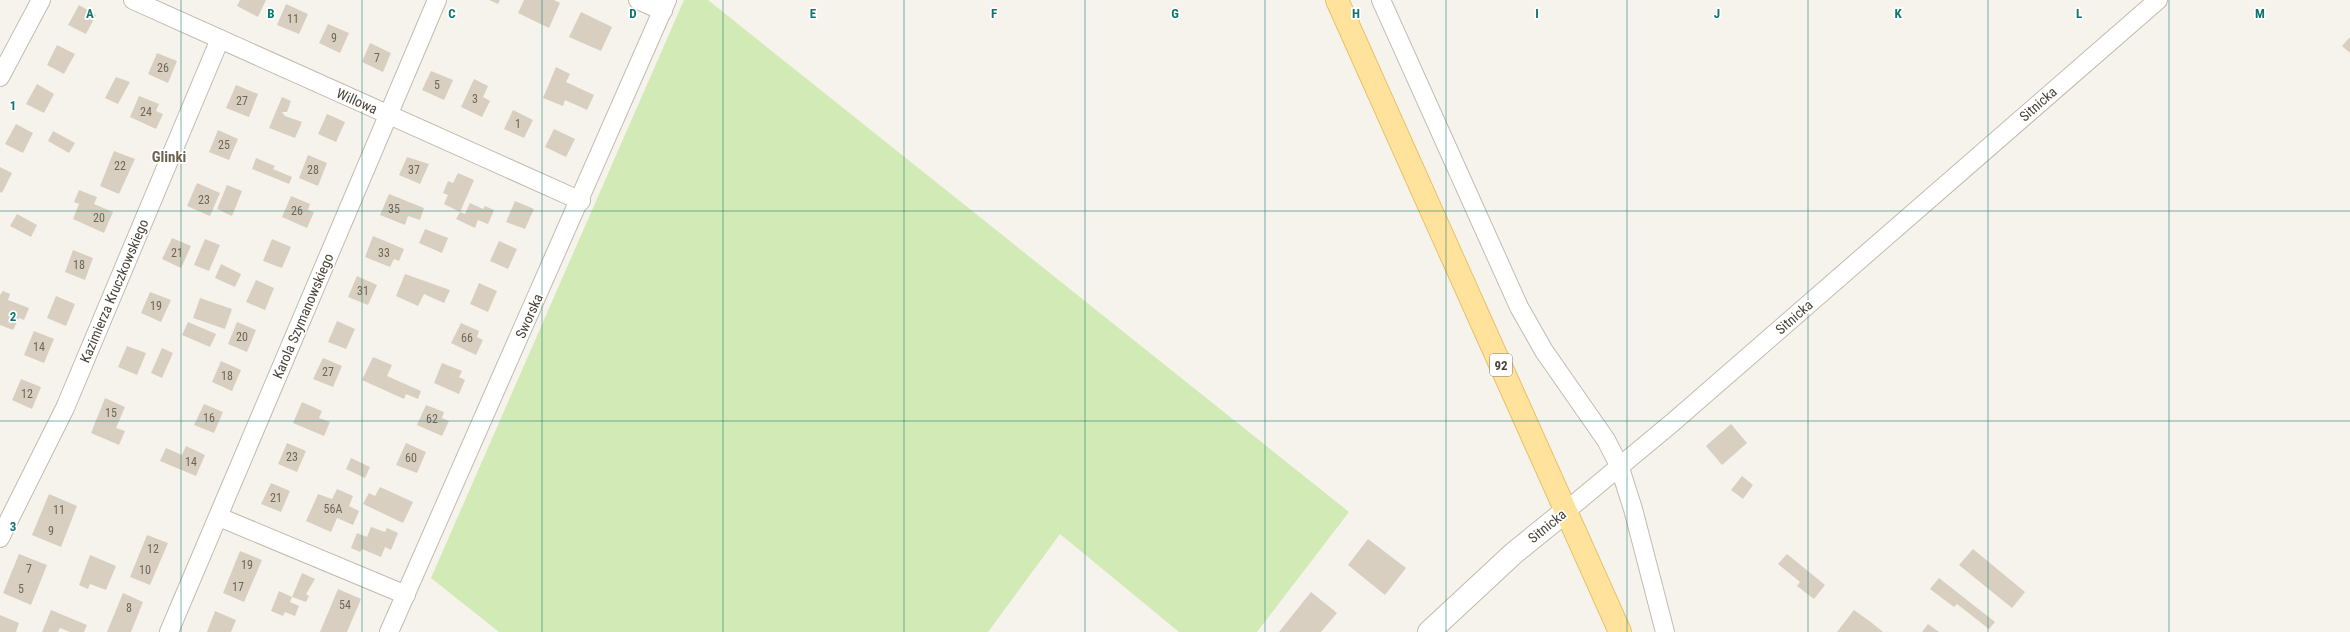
<svg xmlns="http://www.w3.org/2000/svg" width="2350" height="632" viewBox="0 0 2350 632" font-family="'Roboto Condensed',sans-serif">
<rect width="100%" height="100%" fill="#f6f3ec"/>
<path fill="#d2eab5" d="M684,0H708L1349,512L1257,632H1179L1060,534L988,632H499L431,578Z"/>
<g fill="#d8cfc1">
<path d="M240,0H266L258,17L237,6Z"/>
<path d="M489,0H500L498,4Z"/>
<path d="M524,0H554L560,3L549,28L518,13Z"/>
<path d="M286,4L308,14L299,34L277,25Z"/>
<path d="M79,5L96,15L86,34L68,25Z"/>
<path d="M581,12L612,27L601,51L569,37Z"/>
<path d="M328,24L349,33L340,53L319,43Z"/>
<path d="M2350,37V53L2342,46Z"/>
<path d="M370,43L391,53L383,72L362,62Z"/>
<path d="M57,45L75,54L64,74L47,65Z"/>
<path d="M157,53L177,61L168,83L148,74Z"/>
<path d="M556,67L570,74L566,82L594,95L587,110L565,100L563,106L543,98Z"/>
<path d="M431,71L453,80L444,100L422,90Z"/>
<path d="M116,77L130,82L118,104L105,98Z"/>
<path d="M474,79L488,86L483,97L490,101L482,117L461,107Z"/>
<path d="M37,84L54,94L44,113L26,104Z"/>
<path d="M236,85L258,94L249,117L226,108Z"/>
<path d="M139,96L159,104L156,111L163,114L156,129L130,117Z"/>
<path d="M282,97L291,101L287,112H282L285,116L302,122L295,138L269,128Z"/>
<path d="M513,110L533,120L524,138L504,129Z"/>
<path d="M327,114L345,122L336,142L318,134Z"/>
<path d="M16,124L33,133L23,153L5,144Z"/>
<path d="M554,129L575,139L566,157L545,147Z"/>
<path d="M218,130L238,139L229,160L209,152Z"/>
<path d="M53,131L75,143L69,153L48,141Z"/>
<path d="M114,151L135,159L119,194L100,186Z"/>
<path d="M308,155L327,163L318,186L299,178Z"/>
<path d="M407,157L429,164L420,184L399,175Z"/>
<path d="M256,158L275,166L273,169L292,177L289,184L252,169Z"/>
<path d="M0,167L12,173L2,193L0,192Z"/>
<path d="M458,173L474,180L460,212L465,214L470,203L483,209L485,206L494,210L488,224L478,220L475,228L456,219L460,212L444,204L448,195L443,193L448,181L453,183Z"/>
<path d="M197,183L220,193L210,216L187,206Z"/>
<path d="M227,185L242,191L232,216L217,209Z"/>
<path d="M79,190L97,197L94,204L113,212L104,233L73,219L79,204L74,202Z"/>
<path d="M389,194L424,208L420,220L408,216L405,225L380,215Z"/>
<path d="M291,196L310,204L308,210L314,212L307,228L282,217Z"/>
<path d="M515,201L534,209L525,229L506,222Z"/>
<path d="M17,214L37,225L31,237L10,226Z"/>
<path d="M425,229L448,238L442,253L419,243Z"/>
<path d="M373,236L404,249L399,261L394,259L390,267L365,257Z"/>
<path d="M172,238L191,246L181,268L162,259Z"/>
<path d="M205,239L220,245L209,271L194,265Z"/>
<path d="M272,239L291,247L282,268L263,261Z"/>
<path d="M499,241L517,249L508,269L490,261Z"/>
<path d="M73,250L93,258L85,280L65,272Z"/>
<path d="M221,264L241,274L235,287L215,278Z"/>
<path d="M405,274L450,290L444,303L424,294L418,306L396,296Z"/>
<path d="M357,276L377,285L368,305L348,297Z"/>
<path d="M256,280L274,288L265,310L246,302Z"/>
<path d="M479,283L497,291L488,312L470,304Z"/>
<path d="M3,291L10,294L8,300L29,308L24,320L19,318L13,330L0,325V295Z"/>
<path d="M150,292L171,300L161,322L141,313Z"/>
<path d="M56,296L75,304L66,326L47,318Z"/>
<path d="M200,298L232,309L225,329L193,318Z"/>
<path d="M337,321L355,329L346,349L328,342Z"/>
<path d="M188,322L216,334L210,347L182,335Z"/>
<path d="M237,322L256,330L247,352L228,344Z"/>
<path d="M461,323L479,331L477,337L483,340L476,355L451,343Z"/>
<path d="M34,331L54,339L44,363L24,355Z"/>
<path d="M127,346L146,353L137,375L118,367Z"/>
<path d="M162,348L173,353L162,378L151,373Z"/>
<path d="M373,357L392,365L387,376L421,391L418,399L406,394L404,399L362,380Z"/>
<path d="M323,358L342,366L333,387L313,379Z"/>
<path d="M221,361L241,370L232,391L212,382Z"/>
<path d="M442,363L462,371L459,377L465,380L459,394L434,383Z"/>
<path d="M21,379L41,387L32,409L12,400Z"/>
<path d="M105,398L125,407L116,428L125,431L119,445L91,433Z"/>
<path d="M302,402L322,411L319,418L330,422L324,436L293,423Z"/>
<path d="M204,404L223,412L214,433L194,425Z"/>
<path d="M426,405L444,412L442,418L449,421L442,436L417,425Z"/>
<path d="M1731,424L1747,443L1722,465L1706,446Z"/>
<path d="M287,443L306,451L297,472L278,464Z"/>
<path d="M406,443L426,452L417,473L396,465Z"/>
<path d="M186,446L205,455L196,476L160,461L166,448L182,455Z"/>
<path d="M351,458L370,467L365,478L346,469Z"/>
<path d="M1742,476L1753,485L1743,499L1731,490Z"/>
<path d="M271,483L290,491L281,512L261,504Z"/>
<path d="M380,487L413,502L403,523L363,504L369,493L375,496Z"/>
<path d="M337,489L353,496L349,506L359,511L353,525L337,518L331,532L306,521L318,494L332,499Z"/>
<path d="M49,494L77,506L61,547L32,535Z"/>
<path d="M371,527L385,532L387,528L398,533L391,550L385,547L381,557L362,549L360,552L351,548L357,533L367,537Z"/>
<path d="M147,535L168,543L150,585L130,577Z"/>
<path d="M1368,539L1406,568L1385,595L1348,565Z"/>
<path d="M1973,549L2025,592L2012,608L1959,565Z"/>
<path d="M240,551L262,560L244,602L223,593Z"/>
<path d="M19,554L47,565L31,605L3,593Z"/>
<path d="M1787,554L1825,585L1814,599L1797,586L1800,582L1778,564Z"/>
<path d="M90,555L116,566L106,590L90,584L88,589L79,585Z"/>
<path d="M302,573L315,579L306,594L309,596L306,602L292,597Z"/>
<path d="M1939,578L1995,622L1989,629L1957,604L1954,607L1930,589Z"/>
<path d="M338,589L361,599L347,632H320Z"/>
<path d="M279,591L292,597L290,602L299,606L295,616L285,612L283,616L271,611Z"/>
<path d="M1311,592L1337,613L1321,632H1279Z"/>
<path d="M123,593L143,602L131,632H107Z"/>
<path d="M51,610L87,625L84,632H70L60,628L58,632H42Z"/>
<path d="M1854,610L1872,623L1883,632H1837Z"/>
<path d="M215,611L236,620L231,632H207Z"/>
<path d="M0,615L19,623L16,632H0Z"/>
<path d="M1928,624L1939,632H1922Z"/>
</g>
<g fill="none" stroke-linecap="round" stroke-linejoin="round">
<defs>
<g id="minor">
<path d="M133,0L581,201"/>
<path d="M638,0L663,11"/>
<path d="M1381,0L1519,307L1544,351L1606,440L1619,465L1633,509L1665,632"/>
<path d="M0,77L41,0"/>
<path d="M1566,511L1672,423L2158,0"/>
<path d="M219,517L406,595"/>
<path d="M0,538L65,408L220,39"/>
<path d="M169,632L437,0"/>
<path d="M389,632L667,0"/>
</g>
<path id="tertiary" d="M1429,632L1514,553L1566,511"/>
<path id="primary" d="M1337,0L1620,632"/>
</defs>
<use href="#minor" stroke="#c2bbae" stroke-width="20"/>
<use href="#tertiary" stroke="#c2bbae" stroke-width="24"/>
<use href="#primary" stroke="#e6c16a" stroke-width="24"/>
<use href="#minor" stroke="#fff" stroke-width="18"/>
<use href="#tertiary" stroke="#fff" stroke-width="22"/>
<use href="#primary" stroke="#ffe39c" stroke-width="22"/>
</g>
<path fill="none" stroke="#0f766e" stroke-width="1" stroke-opacity="0.55" d="M181,0V632M362,0V632M542,0V632M723,0V632M904,0V632M1085,0V632M1265,0V632M1446,0V632M1627,0V632M1808,0V632M1988,0V632M2169,0V632M0,211H2350M0,421H2350"/>
<g text-anchor="middle" stroke-width="3.5" stroke-linejoin="round" paint-order="stroke">
<g font-size="12" fill="#6e675b">
<text x="293" y="23">11</text>
<text x="334" y="42">9</text>
<text x="377" y="62">7</text>
<text x="163" y="72">26</text>
<text x="437" y="89">5</text>
<text x="475" y="103">3</text>
<text x="242" y="105">27</text>
<text x="146" y="116">24</text>
<text x="518" y="128">1</text>
<text x="224" y="149">25</text>
<text x="120" y="170">22</text>
<text x="313" y="174">28</text>
<text x="414" y="174">37</text>
<text x="204" y="204">23</text>
<text x="394" y="213">35</text>
<text x="297" y="215">26</text>
<text x="99" y="222">20</text>
<text x="177" y="257">21</text>
<text x="384" y="257">33</text>
<text x="79" y="269">18</text>
<text x="363" y="295">31</text>
<text x="156" y="310">19</text>
<text x="242" y="341">20</text>
<text x="467" y="342">66</text>
<text x="39" y="351">14</text>
<text x="328" y="376">27</text>
<text x="227" y="380">18</text>
<text x="27" y="398">12</text>
<text x="111" y="417">15</text>
<text x="209" y="422">16</text>
<text x="432" y="423">62</text>
<text x="292" y="461">23</text>
<text x="411" y="462">60</text>
<text x="191" y="466">14</text>
<text x="276" y="502">21</text>
<text x="333" y="513">56A</text>
<text x="59" y="514">11</text>
<text x="51" y="535">9</text>
<text x="153" y="553">12</text>
<text x="247" y="569">19</text>
<text x="29" y="573">7</text>
<text x="145" y="574">10</text>
<text x="238" y="591">17</text>
<text x="21" y="593">5</text>
<text x="345" y="609">54</text>
<text x="129" y="612">8</text>
</g>
<rect fill="#fff" stroke="#817c74" stroke-width="1" x="1490" y="354" width="22" height="22" rx="3"/>
<g font-size="13" font-weight="bold" fill="#4b4439">
<text x="1501" y="370">92</text>
</g>
<g font-size="14" fill="#4b4439" stroke="#fff">
<text transform="translate(357 101) rotate(24)" y="5">Willowa</text>
<text transform="translate(2038 104) rotate(-41)" y="5">Sitnicka</text>
<text transform="translate(114 291) rotate(-67)" y="5">Kazimierza Kruczkowskiego</text>
<text transform="translate(303 316) rotate(-67)" y="5">Karola Szymanowskiego</text>
<text transform="translate(529 316) rotate(-66)" y="5">Sworska</text>
<text transform="translate(1794 317) rotate(-41)" y="5">Sitnicka</text>
<text transform="translate(1547 526) rotate(-39)" y="5">Sitnicka</text>
</g>
<g font-size="15" font-weight="bold" fill="#6e6250" stroke="#fff">
<text x="169" y="162">Glinki</text>
</g>
</g>
<g font-size="13" text-anchor="middle" font-weight="bold" fill="#0f766e" stroke="#fff" stroke-width="3.5" stroke-linejoin="round" paint-order="stroke">
<text x="90" y="18">A</text>
<text x="271" y="18">B</text>
<text x="452" y="18">C</text>
<text x="633" y="18">D</text>
<text x="813" y="18">E</text>
<text x="994" y="18">F</text>
<text x="1175" y="18">G</text>
<text x="1356" y="18">H</text>
<text x="1537" y="18">I</text>
<text x="1717" y="18">J</text>
<text x="1898" y="18">K</text>
<text x="2079" y="18">L</text>
<text x="2260" y="18">M</text>
<text x="13" y="110">1</text>
<text x="13" y="321">2</text>
<text x="13" y="531">3</text>
</g>
</svg>
